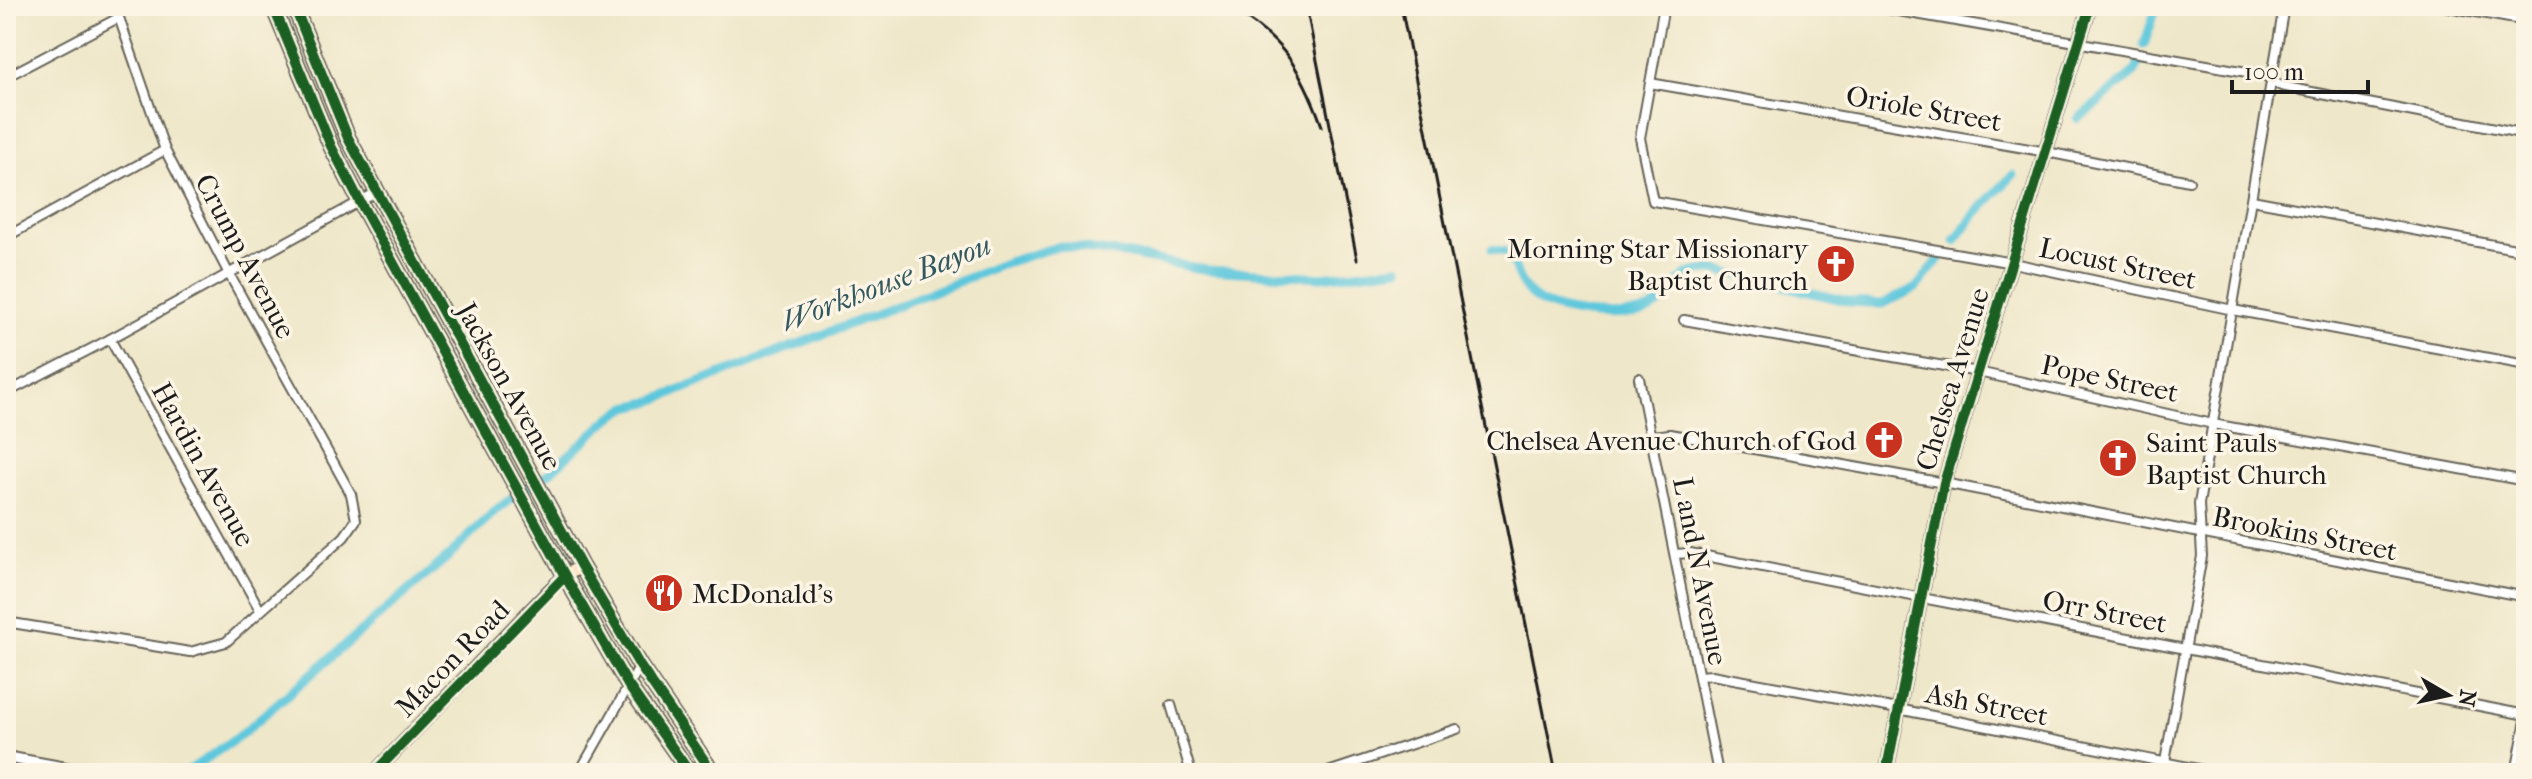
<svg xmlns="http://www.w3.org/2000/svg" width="2532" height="779" viewBox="0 0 2532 779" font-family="'IM FELL French Canon',serif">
<rect width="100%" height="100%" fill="#fcf5e5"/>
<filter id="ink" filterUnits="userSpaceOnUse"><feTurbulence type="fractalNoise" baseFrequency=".0125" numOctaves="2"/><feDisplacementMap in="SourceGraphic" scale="16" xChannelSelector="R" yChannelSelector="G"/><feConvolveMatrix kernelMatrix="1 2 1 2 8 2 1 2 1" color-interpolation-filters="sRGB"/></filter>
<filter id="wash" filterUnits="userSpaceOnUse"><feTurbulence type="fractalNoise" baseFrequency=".006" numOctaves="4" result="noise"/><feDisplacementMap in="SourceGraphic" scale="32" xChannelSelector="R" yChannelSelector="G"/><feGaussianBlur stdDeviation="1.8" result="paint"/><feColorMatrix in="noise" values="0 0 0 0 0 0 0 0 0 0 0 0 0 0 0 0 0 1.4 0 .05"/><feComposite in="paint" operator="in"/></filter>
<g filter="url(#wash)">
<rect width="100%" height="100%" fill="#efe7c9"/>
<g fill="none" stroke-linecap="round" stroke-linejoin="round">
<g stroke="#5fc7dc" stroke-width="9">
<path d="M2144,45L2157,6"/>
<path d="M2078,119L2135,72L2139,63"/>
<path d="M1955,241L1976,213L2013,175"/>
<path d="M1492,249L1510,253C1515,269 1519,284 1532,296C1552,315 1626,322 1651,309C1683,293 1669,269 1715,270L1851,302L1883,304L1916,288L1940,258"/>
<path d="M188,771L237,738L450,555L497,509L549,473L610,418L628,407L650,402L1011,261L1060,246L1124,254L1208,270L1256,273L1322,277L1399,268"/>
</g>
</g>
</g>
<g filter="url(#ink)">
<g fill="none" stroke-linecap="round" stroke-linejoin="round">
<defs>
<g id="minor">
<path d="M1664,6L1640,138L1653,201L2013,263L2233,310L2526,365"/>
<path d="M1870,6L2264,75L2281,86L2526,134"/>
<path d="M2443,6L2526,21"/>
<path d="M6,77L118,18"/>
<path d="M1650,83L2047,152L2189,181"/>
<path d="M2252,200L2526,251"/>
<path d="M6,237L165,150"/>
<path d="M1684,320L1978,372L2213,424L2526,481"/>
<path d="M110,339L260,610"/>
<path d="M1639,378L1718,773"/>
<path d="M6,393L110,339L377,192"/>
<path d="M1652,436L1670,434L1944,483L2526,597"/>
<path d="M1675,554L1690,553L2526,715"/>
<path d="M6,622L190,652L226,642L344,537L356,520L351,494L229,274L165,150L115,6"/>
<path d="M1699,676L1712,675L1898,709L2218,773"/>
<path d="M1171,705L1191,773"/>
<path d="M579,773L640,666"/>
<path d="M1325,773L1457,729"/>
<path d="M2163,773L2202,556L2199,504L2284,6"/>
<path d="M2516,773L2526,720"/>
</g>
<path id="tertiary" d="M6,757L93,773"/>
<g id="secondary">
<path d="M374,773L551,589L565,576L581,566"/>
<path d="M1886,773L1944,483L2090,6"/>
</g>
<g id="primary">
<path d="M273,6L331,146L360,202L565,576L628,685L690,773"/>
<path d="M294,6L348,138L581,566L640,666L713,773"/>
</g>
</defs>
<use href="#minor" stroke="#666359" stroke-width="12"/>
<use href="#tertiary" stroke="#666359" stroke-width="14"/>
<use href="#secondary" stroke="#666359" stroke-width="16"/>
<use href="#primary" stroke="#666359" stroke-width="18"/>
<use href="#minor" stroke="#fff" stroke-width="8"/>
<use href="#tertiary" stroke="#fff" stroke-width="10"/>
<use href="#secondary" stroke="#fce5c4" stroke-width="12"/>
<use href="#primary" stroke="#f8bf6c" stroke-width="14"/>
<g stroke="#1c1c1c" stroke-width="3">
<path d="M1226,6C1281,36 1301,67 1322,126"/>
<path d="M1306,6L1357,259"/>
<path d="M1401,6L1556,773"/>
</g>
<defs>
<g id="cycleway">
<path d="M273,6L331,146L360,202L565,576L628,685L690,773"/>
<path d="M294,6L348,138L581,566L640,666L713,773"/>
<path d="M374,773L565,576"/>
<path d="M1886,773L1944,483L2090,6"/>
</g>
</defs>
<use href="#cycleway" stroke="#fcf5e5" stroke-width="15"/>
<use href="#cycleway" stroke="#1b5e20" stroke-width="10"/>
</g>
</g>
<defs>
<symbol id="church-disc" viewBox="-11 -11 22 22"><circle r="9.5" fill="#c8321e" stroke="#fcf5e5"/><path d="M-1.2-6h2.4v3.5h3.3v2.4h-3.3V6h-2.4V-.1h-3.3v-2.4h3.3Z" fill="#fff"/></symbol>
<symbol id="restaurant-disc" viewBox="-11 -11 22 22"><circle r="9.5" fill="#c8321e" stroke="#fcf5e5"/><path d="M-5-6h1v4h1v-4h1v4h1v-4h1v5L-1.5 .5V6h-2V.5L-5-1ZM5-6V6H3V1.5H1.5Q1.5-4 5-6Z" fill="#fff"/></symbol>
</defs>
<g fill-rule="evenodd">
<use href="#church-disc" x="1814" y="242" width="44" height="44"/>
<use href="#church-disc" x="1862" y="418" width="44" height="44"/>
<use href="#church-disc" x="2096" y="436" width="44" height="44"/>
<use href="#restaurant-disc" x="642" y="571" width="44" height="44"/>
</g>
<g text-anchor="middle" stroke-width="7" stroke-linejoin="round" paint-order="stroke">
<g font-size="28" fill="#1c1c1c" stroke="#fcf5e5">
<text transform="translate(1924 108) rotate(10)" y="10">Oriole Street</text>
<text transform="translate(246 256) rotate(62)" y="10">Crump Avenue</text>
<text transform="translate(2118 263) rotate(12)" y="10">Locust Street</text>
<text transform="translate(2110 378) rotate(12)" y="10">Pope Street</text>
<text transform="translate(1952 379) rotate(-73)" y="10">Chelsea Avenue</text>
<text transform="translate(510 386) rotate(61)" y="10">Jackson Avenue</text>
<text transform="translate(204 464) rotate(61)" y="10">Hardin Avenue</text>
<text transform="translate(2305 533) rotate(11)" y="10">Brookins Street</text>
<text transform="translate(1701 571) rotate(79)" y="10">L and N Avenue</text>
<text transform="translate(2105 611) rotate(11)" y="10">Orr Street</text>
<text transform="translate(452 658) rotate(-46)" y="10">Macon Road</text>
<text transform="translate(1987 704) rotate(11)" y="10">Ash Street</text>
</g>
<g font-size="28" fill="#1c1c1c" stroke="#fcf5e5" text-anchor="end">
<text x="1808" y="258">Morning Star Missionary<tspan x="1808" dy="32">Baptist Church</tspan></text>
<text x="1856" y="450">Chelsea Avenue Church of God</text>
<text x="2146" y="452" text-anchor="start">Saint Pauls<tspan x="2146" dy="32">Baptist Church</tspan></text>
<text x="692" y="603" text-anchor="start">McDonald's</text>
</g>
<g font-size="30" font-style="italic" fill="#33585f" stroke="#fcf5e5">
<text transform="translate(886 283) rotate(-21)" y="10">Workhouse Bayou</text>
</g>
</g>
<rect width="2532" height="779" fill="none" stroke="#fcf5e5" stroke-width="32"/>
<g transform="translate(2448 695) rotate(99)" stroke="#fcf5e5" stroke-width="6" paint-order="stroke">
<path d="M0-6L14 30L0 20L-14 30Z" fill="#1c1c1c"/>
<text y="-12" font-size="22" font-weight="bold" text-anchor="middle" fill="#1c1c1c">N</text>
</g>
<path d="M2232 80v12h136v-12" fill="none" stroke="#1c1c1c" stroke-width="4"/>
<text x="2244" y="80" font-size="24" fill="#1c1c1c" stroke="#fcf5e5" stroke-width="6" paint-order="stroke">100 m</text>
</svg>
